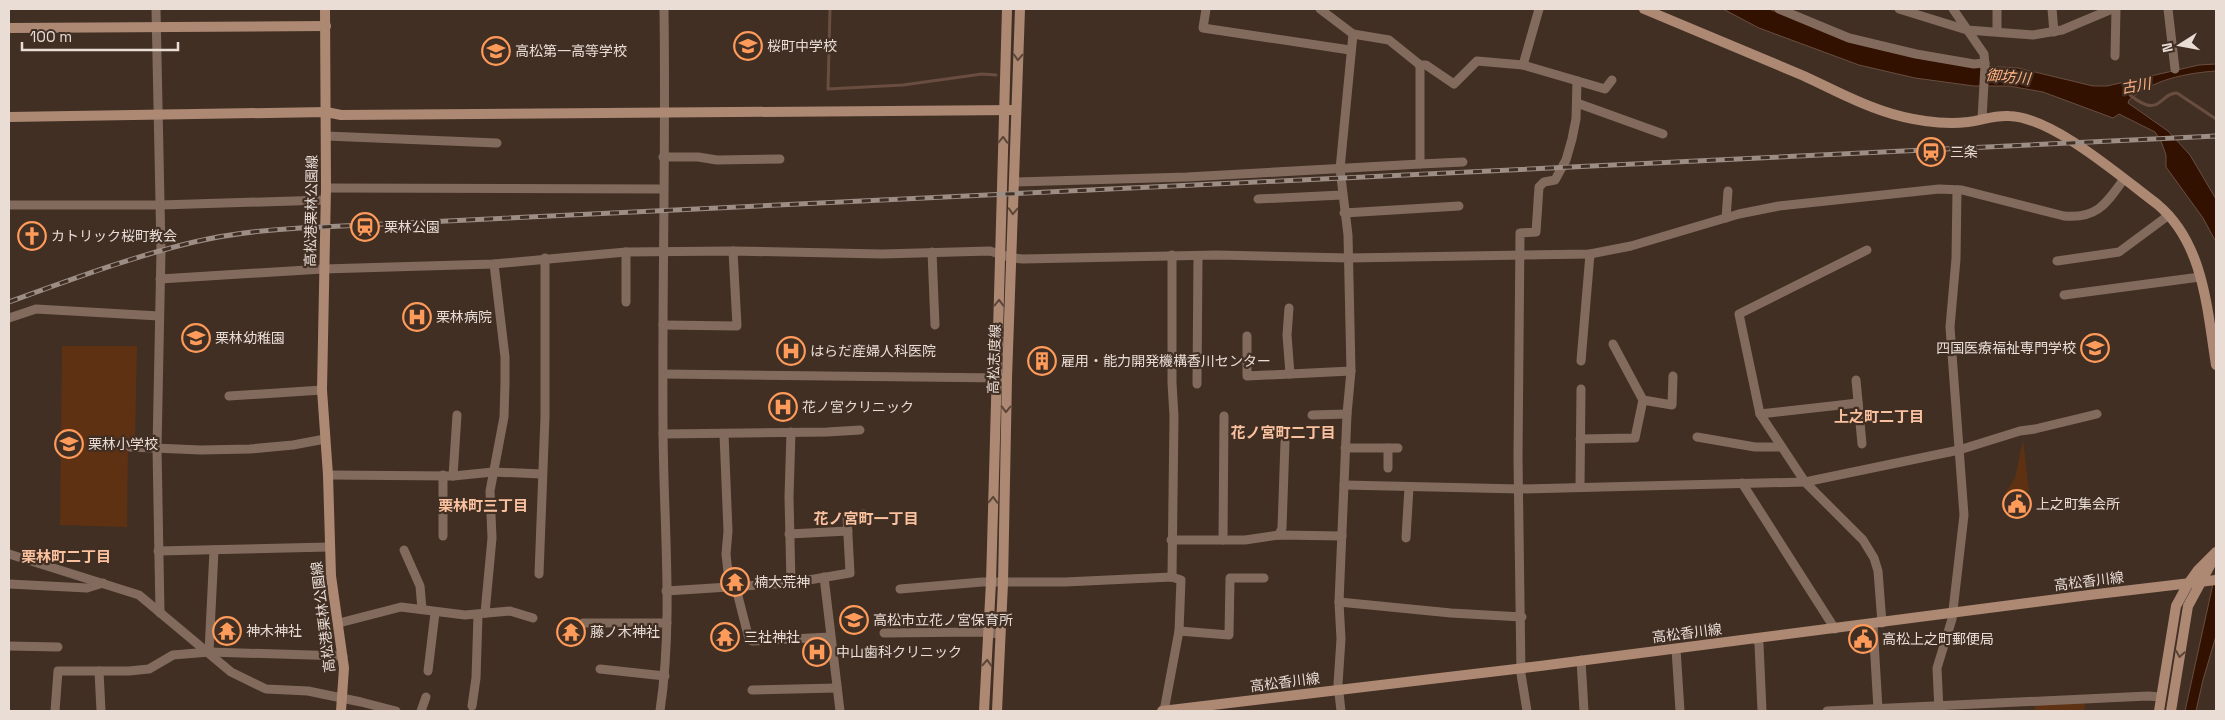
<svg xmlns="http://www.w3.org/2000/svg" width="2225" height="720" viewBox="0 0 2225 720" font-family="'Space Grotesk','Noto Sans JP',sans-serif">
<rect width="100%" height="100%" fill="#412f24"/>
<g fill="#5e3112">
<path d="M62,346H137L135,439H128L127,527L60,525Z"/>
<path d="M2023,440L2029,491L2005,494L2015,478Z"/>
<path d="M2085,703L2084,711H2034L2036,705Z"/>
</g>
<g fill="#321100" stroke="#694e40">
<path d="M1723,9H1769L1832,34L1966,65L2018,68L2093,86H2107L2199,65L2216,64V71C2186,73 2152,80 2129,100L2128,103L2168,131L2190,155L2216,199V242L2203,218L2166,167V155L2161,141L2155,132L2119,114L2113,118L2043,92L2009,86H1974L1915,78L1859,65L1759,28Z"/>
<path d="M2216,570V636L2203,680L2196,711H2185Z"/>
</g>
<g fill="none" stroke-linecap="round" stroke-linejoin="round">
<g stroke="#694e40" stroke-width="3">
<path d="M830,9L828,89L903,85L982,74L996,75"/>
<path d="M2130,95C2161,120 2159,93 2177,93L2216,119"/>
</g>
<g stroke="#826b5d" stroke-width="9">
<path d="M156,9L161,251L157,448L160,613"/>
<path d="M1206,9L1203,28L1350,50"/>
<path d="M1320,9L1353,34L1340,169L1348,235L1351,371L1347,414L1339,602L1341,639L1338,684L1341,711"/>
<path d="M1779,9L1849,38L1916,54L1974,64L1985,63"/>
<path d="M1899,9L1967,30L2033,35L2062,30L2112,9"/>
<path d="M1953,9L1984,54L1985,65L1982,119"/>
<path d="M2052,9L2054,32"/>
<path d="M2168,9L2175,69"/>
<path d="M1997,31V9"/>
<path d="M1353,34L1389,40L1420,65H1426L1454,84L1477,61L1523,65L1539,9"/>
<path d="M2115,56L2116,9"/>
<path d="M1523,65L1605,89L1612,80"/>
<path d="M1577,103L1663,134"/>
<path d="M326,136L497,143"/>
<path d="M663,157H698L717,160L780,159"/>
<path d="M1420,164L1463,162"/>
<path d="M1014,182L1187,177L1420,164V65"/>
<path d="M326,188L663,189"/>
<path d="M1258,199L1342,195"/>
<path d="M9,205H160L325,200"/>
<path d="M1344,213L1459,206"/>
<path d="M1726,218L1728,191"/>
<path d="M1867,250L1739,314L1760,414L1805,482L1863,540L1874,558L1878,571L1882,623"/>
<path d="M932,252L935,325"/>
<path d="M2057,261L2119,252L2169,215"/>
<path d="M160,279L323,269L494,264L626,252L733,251L882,254L990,251L1012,258L1023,259L1217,255L1349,258L1590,254L1631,246L1739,214L1779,206L1939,189L1962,190L2064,216C2097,219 2106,204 2124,179"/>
<path d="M2064,295L2200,277"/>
<path d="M626,302V252"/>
<path d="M1289,308L1287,335L1290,374"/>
<path d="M9,318L36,309L159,316"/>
<path d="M663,325L737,326L733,251"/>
<path d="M1247,336V376L1351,371"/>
<path d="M1581,361L1590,254"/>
<path d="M664,374L1003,378"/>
<path d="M1856,380L1862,444"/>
<path d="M1197,384L1198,256"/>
<path d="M229,396L322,390"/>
<path d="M1643,400L1672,405L1673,376"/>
<path d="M1760,414L1858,403"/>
<path d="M1312,415L1347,414"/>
<path d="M663,434L827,432L860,430"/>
<path d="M724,434L728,531L726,554L728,572L732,587L738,596L749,639L752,641L830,637"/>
<path d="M1697,437L1755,447H1781"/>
<path d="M1580,439L1635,438L1643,400L1613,344"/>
<path d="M130,447L201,450L250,449L293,445L325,439"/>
<path d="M1345,448H1398"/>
<path d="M1388,468V448"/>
<path d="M328,475L453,476L493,472L542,474"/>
<path d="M443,475V536"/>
<path d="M453,476L457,415"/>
<path d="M1742,483L1835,629"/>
<path d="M1344,485L1520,489L1805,482L1959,450L2020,431L2035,429L2097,414"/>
<path d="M1580,487L1581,389"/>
<path d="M789,534L848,531"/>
<path d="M1279,535L1282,528L1285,442"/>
<path d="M1406,538L1409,487"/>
<path d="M1171,540H1245L1279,535L1342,536"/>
<path d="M1223,540L1224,416"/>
<path d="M404,550L420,586L422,609"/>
<path d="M158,551L329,547"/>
<path d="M9,554L139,595L231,672L266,689L308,691L361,702L396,711"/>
<path d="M539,574L545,417V258"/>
<path d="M824,577L840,711"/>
<path d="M1172,577L1174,416L1172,383V255"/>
<path d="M791,583L789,497L791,432"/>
<path d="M9,584L87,588L103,583"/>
<path d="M900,589L982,582H1065L1172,577L1181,580L1179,631L1164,711"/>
<path d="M666,591L791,583L850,573L847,517L864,514"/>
<path d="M1339,602L1451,613L1522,617"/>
<path d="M485,613L492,538L490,491L504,417L505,383V357L494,264"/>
<path d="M339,623L401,607L465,615L510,611L533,618"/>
<path d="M583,623H667"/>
<path d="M1873,624L1878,709"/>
<path d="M1179,631L1229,635L1230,578H1264"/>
<path d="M884,633L979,632L1000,634"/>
<path d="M1756,638L1759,644L1762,711"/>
<path d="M9,646L58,647"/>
<path d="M1676,649L1680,711"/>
<path d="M209,652L343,656"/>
<path d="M1581,660L1584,711"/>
<path d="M600,669L665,676"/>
<path d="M99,671L101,711"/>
<path d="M428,671L435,613"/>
<path d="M752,690L837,688"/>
<path d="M472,706L476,678L478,615"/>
<path d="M55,711L58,671H129L149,669L173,655L209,652L214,550"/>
<path d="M421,711L426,697"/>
<path d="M660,711C674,617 663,520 663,424C662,286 666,147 664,9"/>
<path d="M1527,711L1521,674L1518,458L1520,233L1536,232L1539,187L1544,182L1555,180L1566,160L1572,139L1576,119L1577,81"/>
<path d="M1827,711L2148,696L2161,697"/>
<path d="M1939,711L1937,668L1952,619L1964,515L1950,327L1956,259L1957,190"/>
</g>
<g stroke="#ad8974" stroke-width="10">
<path d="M325,9L326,188L322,390L328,475L331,576L344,668L341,711"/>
<path d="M1644,9C1697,31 1750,53 1804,76C1830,88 1855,102 1883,111C1909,120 1941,125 1968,122C1982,120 1995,115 2009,116C2053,117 2122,178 2157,204C2204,243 2207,309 2216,365"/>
<path d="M9,28L326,26"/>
<path d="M9,117L326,112L341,115L1016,110"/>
<path d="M984,711L991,582L1007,9"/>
<path d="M997,711L1003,583L1007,378L1020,9"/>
<path d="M1162,711L1540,666L2089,595L2216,580"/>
<path d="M2159,711L2176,606L2188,584L2198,570L2216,552"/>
<path d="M2171,711L2188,606L2214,558"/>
</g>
<defs>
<path id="rail" d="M9,302C70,280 131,257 194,242C228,234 264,230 300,228L2216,136"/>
</defs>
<use href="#rail" stroke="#9c8d85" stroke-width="5"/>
<use href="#rail" stroke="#412f24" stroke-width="3" stroke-dasharray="9" stroke-linecap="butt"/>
</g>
<defs><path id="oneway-chevron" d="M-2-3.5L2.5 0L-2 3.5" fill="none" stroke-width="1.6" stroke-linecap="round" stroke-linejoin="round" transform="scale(1.25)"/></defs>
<g stroke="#5c4638">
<use href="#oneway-chevron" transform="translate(1018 57) rotate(93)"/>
<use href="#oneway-chevron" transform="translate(1003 140) rotate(-88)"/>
<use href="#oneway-chevron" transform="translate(1013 211) rotate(92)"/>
<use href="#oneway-chevron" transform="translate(999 303) rotate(-89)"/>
<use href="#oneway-chevron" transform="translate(1006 409) rotate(91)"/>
<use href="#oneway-chevron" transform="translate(993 500) rotate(-88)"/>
<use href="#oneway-chevron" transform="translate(2180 654) rotate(99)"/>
<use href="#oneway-chevron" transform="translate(987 663) rotate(-87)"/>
</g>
<defs>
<symbol id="school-ring" viewBox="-11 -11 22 22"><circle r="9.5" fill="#412f24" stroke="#ff9b5a" stroke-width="1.5"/><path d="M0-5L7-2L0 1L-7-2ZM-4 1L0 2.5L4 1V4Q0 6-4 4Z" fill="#ff9b5a"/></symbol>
<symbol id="station-ring" viewBox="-11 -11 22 22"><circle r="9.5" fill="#412f24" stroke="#ff9b5a" stroke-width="1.5"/><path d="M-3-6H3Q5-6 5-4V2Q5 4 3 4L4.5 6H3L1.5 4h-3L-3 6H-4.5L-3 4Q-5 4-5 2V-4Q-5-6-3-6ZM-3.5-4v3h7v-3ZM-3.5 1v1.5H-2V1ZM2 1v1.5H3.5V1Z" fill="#ff9b5a"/></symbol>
<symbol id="church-ring" viewBox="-11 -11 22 22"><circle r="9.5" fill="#412f24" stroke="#ff9b5a" stroke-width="1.5"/><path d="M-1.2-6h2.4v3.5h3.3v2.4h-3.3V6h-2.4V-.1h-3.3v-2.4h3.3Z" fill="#ff9b5a"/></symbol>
<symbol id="hospital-ring" viewBox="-11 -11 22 22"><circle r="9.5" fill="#412f24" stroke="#ff9b5a" stroke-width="1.5"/><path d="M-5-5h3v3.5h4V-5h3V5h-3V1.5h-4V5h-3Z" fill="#ff9b5a"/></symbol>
<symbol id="building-ring" viewBox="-11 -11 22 22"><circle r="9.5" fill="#412f24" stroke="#ff9b5a" stroke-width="1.5"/><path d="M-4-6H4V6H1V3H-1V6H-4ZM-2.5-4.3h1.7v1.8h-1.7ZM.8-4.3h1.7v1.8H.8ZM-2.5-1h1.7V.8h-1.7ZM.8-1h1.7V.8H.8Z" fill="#ff9b5a"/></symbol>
<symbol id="civic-ring" viewBox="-11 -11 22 22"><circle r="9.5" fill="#412f24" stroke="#ff9b5a" stroke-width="1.5"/><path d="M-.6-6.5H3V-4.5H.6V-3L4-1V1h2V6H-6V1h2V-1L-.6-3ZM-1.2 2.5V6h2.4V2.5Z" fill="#ff9b5a"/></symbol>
<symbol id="temple-ring" viewBox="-11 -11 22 22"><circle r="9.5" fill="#412f24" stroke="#ff9b5a" stroke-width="1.5"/><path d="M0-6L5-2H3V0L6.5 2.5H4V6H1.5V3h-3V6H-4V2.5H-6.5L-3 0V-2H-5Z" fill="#ff9b5a"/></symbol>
</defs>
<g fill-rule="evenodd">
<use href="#school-ring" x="732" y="30" width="32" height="32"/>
<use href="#school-ring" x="480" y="35" width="32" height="32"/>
<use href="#station-ring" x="1915" y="136" width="32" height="32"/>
<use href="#station-ring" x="349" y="211" width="32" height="32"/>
<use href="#church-ring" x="16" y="220" width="32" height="32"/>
<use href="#hospital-ring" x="401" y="301" width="32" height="32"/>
<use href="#school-ring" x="180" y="322" width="32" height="32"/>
<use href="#school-ring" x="2079" y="332" width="32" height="32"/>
<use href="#hospital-ring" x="775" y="335" width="32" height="32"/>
<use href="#building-ring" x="1026" y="345" width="32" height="32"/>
<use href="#hospital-ring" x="767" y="391" width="32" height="32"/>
<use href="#school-ring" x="53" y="428" width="32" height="32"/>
<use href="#civic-ring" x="2001" y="488" width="32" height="32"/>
<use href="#temple-ring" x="719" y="566" width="32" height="32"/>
<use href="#school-ring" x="838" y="604" width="32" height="32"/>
<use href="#temple-ring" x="211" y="615" width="32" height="32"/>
<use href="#temple-ring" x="555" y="616" width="32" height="32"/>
<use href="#temple-ring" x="709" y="621" width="32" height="32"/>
<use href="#civic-ring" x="1847" y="623" width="32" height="32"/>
<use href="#hospital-ring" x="801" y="636" width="32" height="32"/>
</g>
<g text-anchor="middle" stroke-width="4.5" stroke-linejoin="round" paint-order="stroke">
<g font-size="14" fill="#e9ddd6" stroke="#412f24" text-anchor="start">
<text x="767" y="51">桜町中学校</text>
<text x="515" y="56">高松第一高等学校</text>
<text x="1950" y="157">三条</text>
<text x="384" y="232">栗林公園</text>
<text x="51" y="241">カトリック桜町教会</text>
<text x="436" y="322">栗林病院</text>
<text x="215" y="343">栗林幼稚園</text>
<text x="2076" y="353" text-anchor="end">四国医療福祉専門学校</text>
<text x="810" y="356">はらだ産婦人科医院</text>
<text x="1061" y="366">雇用・能力開発機構香川センター</text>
<text x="802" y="412">花ノ宮クリニック</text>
<text x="88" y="449">栗林小学校</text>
<text x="2036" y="509">上之町集会所</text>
<text x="754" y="587">楠大荒神</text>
<text x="873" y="625">高松市立花ノ宮保育所</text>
<text x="246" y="636">神木神社</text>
<text x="590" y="637">藤ノ木神社</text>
<text x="744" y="642">三社神社</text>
<text x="1882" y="644">高松上之町郵便局</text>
<text x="836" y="657">中山歯科クリニック</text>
</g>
<g font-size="14" fill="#e9ddd6" stroke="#412f24">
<text transform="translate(311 211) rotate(-89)" y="5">高松港栗林公園線</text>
<text transform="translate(994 359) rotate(-88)" y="5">高松志度線</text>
<text transform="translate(2089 581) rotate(-7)" y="5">高松香川線</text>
<text transform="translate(323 617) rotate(-97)" y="5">高松港栗林公園線</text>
<text transform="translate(1687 633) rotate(-7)" y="5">高松香川線</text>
<text transform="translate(1285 682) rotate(-7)" y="5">高松香川線</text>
</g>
<g font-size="15" font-style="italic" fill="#ffb282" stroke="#412f24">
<text transform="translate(2008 77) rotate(5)" y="5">御坊川</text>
<text transform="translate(2136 86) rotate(-10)" y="5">古川</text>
</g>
<g font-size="15" font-weight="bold" fill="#fac19f" stroke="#412f24">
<text x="1879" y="422">上之町二丁目</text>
<text x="1283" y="438">花ノ宮町二丁目</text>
<text x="483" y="511">栗林町三丁目</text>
<text x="866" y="524">花ノ宮町一丁目</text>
<text x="66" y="562">栗林町二丁目</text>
</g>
</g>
<rect width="2225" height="720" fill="none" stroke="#e9ddd6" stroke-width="20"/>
<g transform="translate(2180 45) rotate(259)" stroke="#412f24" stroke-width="4" paint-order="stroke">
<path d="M0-4L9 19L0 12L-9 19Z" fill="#e9ddd6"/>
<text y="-8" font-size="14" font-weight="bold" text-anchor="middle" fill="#e9ddd6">N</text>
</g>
<path d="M22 42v8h156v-8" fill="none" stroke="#e9ddd6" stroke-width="2.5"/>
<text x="30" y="42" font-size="15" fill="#e9ddd6" stroke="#412f24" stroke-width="4" paint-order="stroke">100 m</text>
</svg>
